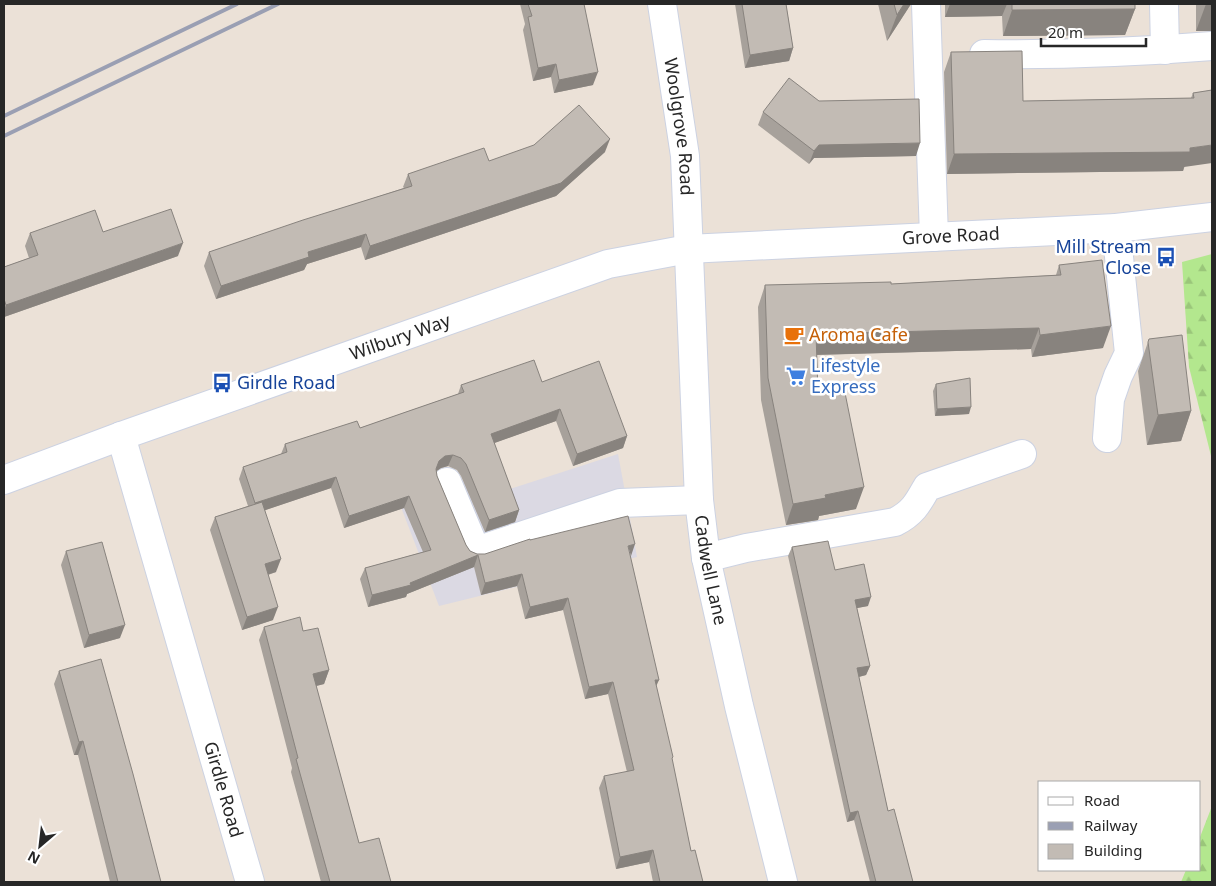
<svg xmlns="http://www.w3.org/2000/svg" width="1216" height="886" viewBox="0 0 1216 886" font-family="'Noto Sans',sans-serif">
<defs>
<pattern id="forest-firs" width="22" height="20" patternUnits="userSpaceOnUse" patternTransform="scale(1.25)"><rect width="22" height="20" fill="#b3e78e"/><path d="M5 1l3.5 6h-7zM16 11l3.5 6h-7z" fill="#9ac67a"/></pattern>
</defs>
<rect width="100%" height="100%" fill="#ebe1d7"/>
<path fill="#dbd9e3" d="M618,454L637,557L439,606L399,502L502,467L510,489Z"/>
<g fill="url(#forest-firs)">
<path d="M1212,254V460L1189,367L1182,262Z"/>
<path d="M1212,806V882H1181L1186,870H1200V837Z"/>
</g>
<g fill="none" stroke-linecap="round" stroke-linejoin="round">
<defs>
<g id="minor">
<path id="s1" d="M662,4L685,156L699,500L706,558L739,706L783,882"/>
<path d="M926,4L934,237"/>
<path d="M1164,4L1165,50"/>
<path d="M984,54C1060,55 1136,52 1212,46"/>
<path id="s2" d="M121,436L250,882"/>
<path d="M1107,438L1110,399L1118,376L1129,353L1116,228"/>
<path id="s3" d="M4,480L121,436L608,264L688,249L1116,228L1212,217"/>
<path d="M447,482L476,551L620,503L699,500"/>
<path d="M706,558L746,548L895,522C913,513 918,503 927,487L1022,454"/>
</g>
</defs>
<use href="#minor" stroke="#ccd2e2" stroke-width="30"/>
<use href="#minor" stroke="#fff" stroke-width="28"/>
<g stroke="#9a9fb3" stroke-width="4">
<path d="M4,116L237,4"/>
<path d="M4,136L278,4"/>
</g>
</g>
<g fill="#a7a19b">
<path d="M520,4H584L593,85L554,93L551,77L533,81L523,30L525,24Z"/>
<path d="M735,4H786L793,48L789,61L745,68Z"/>
<path d="M878,4H911L887,41Z"/>
<path d="M945,4H1135V9L1125,35L1003,36L1002,16L945,17Z"/>
<rect x="1196" y="4" width="16" height="27"/>
<path d="M951,52L1023,101L1191,98L1193,93L1212,90L1183,171L947,174L944,72Z"/>
<path d="M819,101L916,156L814,158L809,164L758,125L763,112Z"/>
<path d="M605,152L556,196L365,260L361,247L307,264L304,270L216,299L204,266L209,252L404,188L403,187L408,174L489,161Z"/>
<path d="M103,232L178,256L4,317V267L29,258L25,246L30,233Z"/>
<path d="M1059,265L1103,348L1032,357L1031,349L817,355L818,393L856,509L819,516L818,520L786,525L761,400L758,307L765,285L891,284L1056,275Z"/>
<path d="M1149,339L1191,411L1181,441L1147,445L1138,371Z"/>
<path d="M542,382L627,436L623,448L573,466L556,421L494,443L519,510L515,522L485,532L461,476L457,470L448,466L441,468L436,471L437,476L466,545L470,551L477,554H485L530,540L630,556L656,687L672,760L691,851L703,882H653L649,862L616,869L599,788L604,776L627,772L608,694L585,699L563,610L525,619L517,586L481,595L474,567L407,594L406,597L368,607L360,579L365,568L423,552L404,508L344,528L331,488L265,510L276,572L268,575L273,620L242,630L210,530L215,517L248,506L239,479L243,467L281,454L285,444L360,428L458,394L461,385Z"/>
<path d="M936,384L969,414L935,416L933,391Z"/>
<path d="M792,547L835,570L868,606L857,608L870,666L866,675L859,677L888,811L913,882H870L854,820L847,822L788,556Z"/>
<path d="M66,551L120,638L84,648L61,565Z"/>
<path d="M264,627L303,631L329,670L324,684L316,686L359,843L391,882H321L291,772L292,768L259,640Z"/>
<path d="M59,671L161,882H110L78,755H74L54,684Z"/>
</g>
<g fill="#88837e">
<path d="M904,4H911L887,41L897,15Z"/>
<path d="M950,4H1007L1002,16L945,17Z"/>
<path d="M1206,4H1212V31H1196Z"/>
<path d="M1135,9L1125,35L1003,36L1012,10Z"/>
<path d="M793,48L789,61L745,68L750,55Z"/>
<path d="M556,64L551,77L533,81L538,68Z"/>
<path d="M598,72L593,85L554,93L559,80Z"/>
<path d="M610,139L605,152L556,196L365,260L370,246Z"/>
<path d="M920,143L916,156L814,158L809,164L814,151L819,145Z"/>
<path d="M1212,145V163L1184,167L1183,171L947,174L954,154L1190,148Z"/>
<path d="M366,234L361,247L307,264L304,270L216,299L221,286L308,252Z"/>
<path d="M183,243L178,256L4,317V311L6,305Z"/>
<path d="M1111,326L1103,348L1032,357L1040,335Z"/>
<path d="M1039,328L1031,349L809,355L816,334Z"/>
<path d="M971,407L969,414L935,416L937,409Z"/>
<path d="M560,409L556,421L486,446L491,434Z"/>
<path d="M1191,411L1181,441L1147,445L1158,415Z"/>
<path d="M627,436L623,448L573,466L577,454Z"/>
<path d="M453,455L448,466L441,468L434,473L439,461L445,456Z"/>
<path d="M336,477L331,488L251,515L255,503Z"/>
<path d="M864,487L856,509L819,516L818,520L786,525L793,504L825,495Z"/>
<path d="M409,496L404,508L344,528L349,516Z"/>
<path d="M519,510L515,522L485,532L489,520Z"/>
<path d="M635,544L631,556L628,546Z"/>
<path d="M478,555L474,567L407,594L406,597L368,607L372,595L410,583Z"/>
<path d="M281,559L276,572L260,577L265,564Z"/>
<path d="M522,574L517,586L481,595L485,583Z"/>
<path d="M871,597L868,606L852,609L855,600Z"/>
<path d="M568,598L563,610L525,619L530,607Z"/>
<path d="M278,607L273,620L242,630L247,617Z"/>
<path d="M125,625L120,638L84,648L89,635Z"/>
<path d="M870,666L866,675L854,678L857,668Z"/>
<path d="M329,670L324,684L308,688L313,674Z"/>
<path d="M655,680H659L654,691Z"/>
<path d="M613,682L608,694L585,699L589,687Z"/>
<path d="M83,741L78,755H74L79,742Z"/>
<path d="M858,811L854,820L847,822L850,813Z"/>
<path d="M653,850L649,862L616,869L620,857Z"/>
</g>
<g fill="#c2bbb4" stroke="#88837e">
<path d="M528,4H584L598,72L559,80L556,64L538,68L528,17L532,16Z"/>
<path d="M742,4H786L793,48L750,55Z"/>
<path d="M894,4H904L897,15Z"/>
<path d="M1012,4H1135V9L1012,10Z"/>
<path d="M1022,51L1023,101L1194,98L1193,93L1212,90V145L1190,148V152L954,154L951,52Z"/>
<path d="M789,78L819,101L919,99L920,143L819,145L814,151L763,112Z"/>
<path d="M579,105L610,139L561,183L370,246L366,234L308,252L309,257L221,286L209,252L303,220L412,186L408,174L484,148L489,161L534,145Z"/>
<path d="M171,209L183,243L6,305L4,299V267L38,255L30,233L95,210L103,232Z"/>
<path d="M1102,260L1111,326L1040,335L1039,328L816,334L818,393L844,388L864,487L825,495L826,498L793,504L768,378L765,285L891,282V284L1061,275L1059,265Z"/>
<path d="M1182,335L1191,411L1158,415L1148,342L1149,339Z"/>
<path d="M534,360L542,382L599,361L627,436L577,454L560,409L491,434L519,510L489,520L466,464L461,458L453,455L445,456L439,461L436,469L437,476L466,545L470,551L477,554H485L530,539V540L628,516L635,544L628,546L659,680H655L673,757L672,758L691,851L695,850L703,882H660L653,850L620,857L604,776L634,770L613,682L589,687L568,598L530,607L522,574L485,583L478,555L410,583L411,585L372,595L365,568L431,550L409,496L349,516L336,477L255,503L243,467L287,452L285,444L357,421L360,428L406,412L464,392L461,385Z"/>
<path d="M970,378L971,407L937,409L936,384Z"/>
<path d="M262,502L281,559L265,564L278,607L247,617L215,517Z"/>
<path d="M828,541L835,570L864,564L871,597L855,600L870,666L857,668L888,811L894,809L913,882H876L858,811L850,813L792,547Z"/>
<path d="M102,542L125,625L89,635L66,551Z"/>
<path d="M300,617L303,631L318,628L329,670L313,674L359,843L379,838L391,882H330L296,759L298,758L264,627Z"/>
<path d="M101,659L133,774L161,882H118L83,741L79,742L59,671Z"/>
</g>
<defs>
<symbol id="bus-bare" viewBox="-9 -9 18 18"><path d="M-5-6H5V4H4V6H2V4H-2V6H-4V4H-5ZM-3.5-4V0h7V-4ZM-3.5 1.2v1.5H-2V1.2ZM2 1.2v1.5H3.5V1.2Z" fill="#1a4fb4" stroke="#fff" stroke-width="2.5" paint-order="stroke"/></symbol>
<symbol id="cafe-bare" viewBox="-9 -9 18 18"><path d="M-5.5-4.5H6V0H3Q3 3.5 0 3.5H-2.5Q-5.5 3.5-5.5 0ZM3-3.2v2h1.7v-2ZM-6 4.5H4V6H-6Z" fill="#e8710a" stroke="#fff" stroke-width="2.5" paint-order="stroke"/></symbol>
<symbol id="supermarket-bare" viewBox="-9 -9 18 18"><path d="M-6-5.5h2.5l.6 2H6L4.5 2H-2.5L-4.4-4H-6ZM-1.5 3.2a1.3 1.3 0 1 0 .1 0ZM3 3.2a1.3 1.3 0 1 0 .1 0Z" fill="#3f7fe0" stroke="#fff" stroke-width="2.5" paint-order="stroke"/></symbol>
</defs>
<g fill-rule="evenodd">
<use href="#bus-bare" x="1152" y="243" width="28" height="28"/>
<use href="#cafe-bare" x="780" y="321" width="28" height="28"/>
<use href="#supermarket-bare" x="782" y="362" width="28" height="28"/>
<use href="#bus-bare" x="208" y="369" width="28" height="28"/>
</g>
<g text-anchor="middle" stroke-width="5" stroke-linejoin="round" paint-order="stroke">
<g font-size="18" fill="#272727" stroke="#fff">
<text dy="6" stroke="none"><textPath href="#s1" startOffset="124">Woolgrove Road</textPath></text>
<text dy="6" stroke="none"><textPath href="#s3" startOffset="986">Grove Road</textPath></text>
<text dy="6" stroke="none"><textPath href="#s3" startOffset="421">Wilbury Way</textPath></text>
<text dy="6" stroke="none"><textPath href="#s1" startOffset="569">Cadwell Lane</textPath></text>
<text dy="6" stroke="none"><textPath href="#s2" startOffset="368">Girdle Road</textPath></text>
</g>
<g font-size="18" fill="#164399" stroke="#fff" text-anchor="end">
<text x="1151" y="253">Mill Stream<tspan x="1151" dy="21">Close</tspan></text>
<text x="237" y="389" text-anchor="start">Girdle Road</text>
</g>
<g font-size="18" fill="#c56008" stroke="#fff" text-anchor="start">
<text x="809" y="341">Aroma Cafe</text>
</g>
<g font-size="18" fill="#366cbe" stroke="#fff" text-anchor="start">
<text x="811" y="372">Lifestyle<tspan x="811" dy="21">Express</tspan></text>
</g>
</g>
<rect width="1216" height="886" fill="none" stroke="#272727" stroke-width="10"/>
<rect x="1038" y="781" width="162" height="90" fill="#ffffff" stroke="#a9a9a9"/>
<rect x="1048" y="797" width="25" height="8" fill="#ffffff" stroke="#a9a9a9"/>
<text x="1084" y="806" font-size="15" fill="#272727">Road</text>
<rect x="1048" y="822" width="25" height="8" fill="#9a9fb3" stroke="#a9a9a9"/>
<text x="1084" y="831" font-size="15" fill="#272727">Railway</text>
<rect x="1048" y="844" width="25" height="15" fill="#c2bbb4" stroke="#a9a9a9"/>
<text x="1084" y="856" font-size="15" fill="#272727">Building</text>
<g transform="translate(40 846) rotate(208)" stroke="#ffffff" stroke-width="4" paint-order="stroke">
<path d="M0-4L9 19L0 12L-9 19Z" fill="#272727"/>
<text y="-8" font-size="14" font-weight="bold" text-anchor="middle" fill="#272727">N</text>
</g>
<path d="M1041 38v8h105v-8" fill="none" stroke="#272727" stroke-width="2.5"/>
<text x="1048" y="38" font-size="15" fill="#272727" stroke="#ffffff" stroke-width="4" paint-order="stroke">20 m</text>
</svg>
